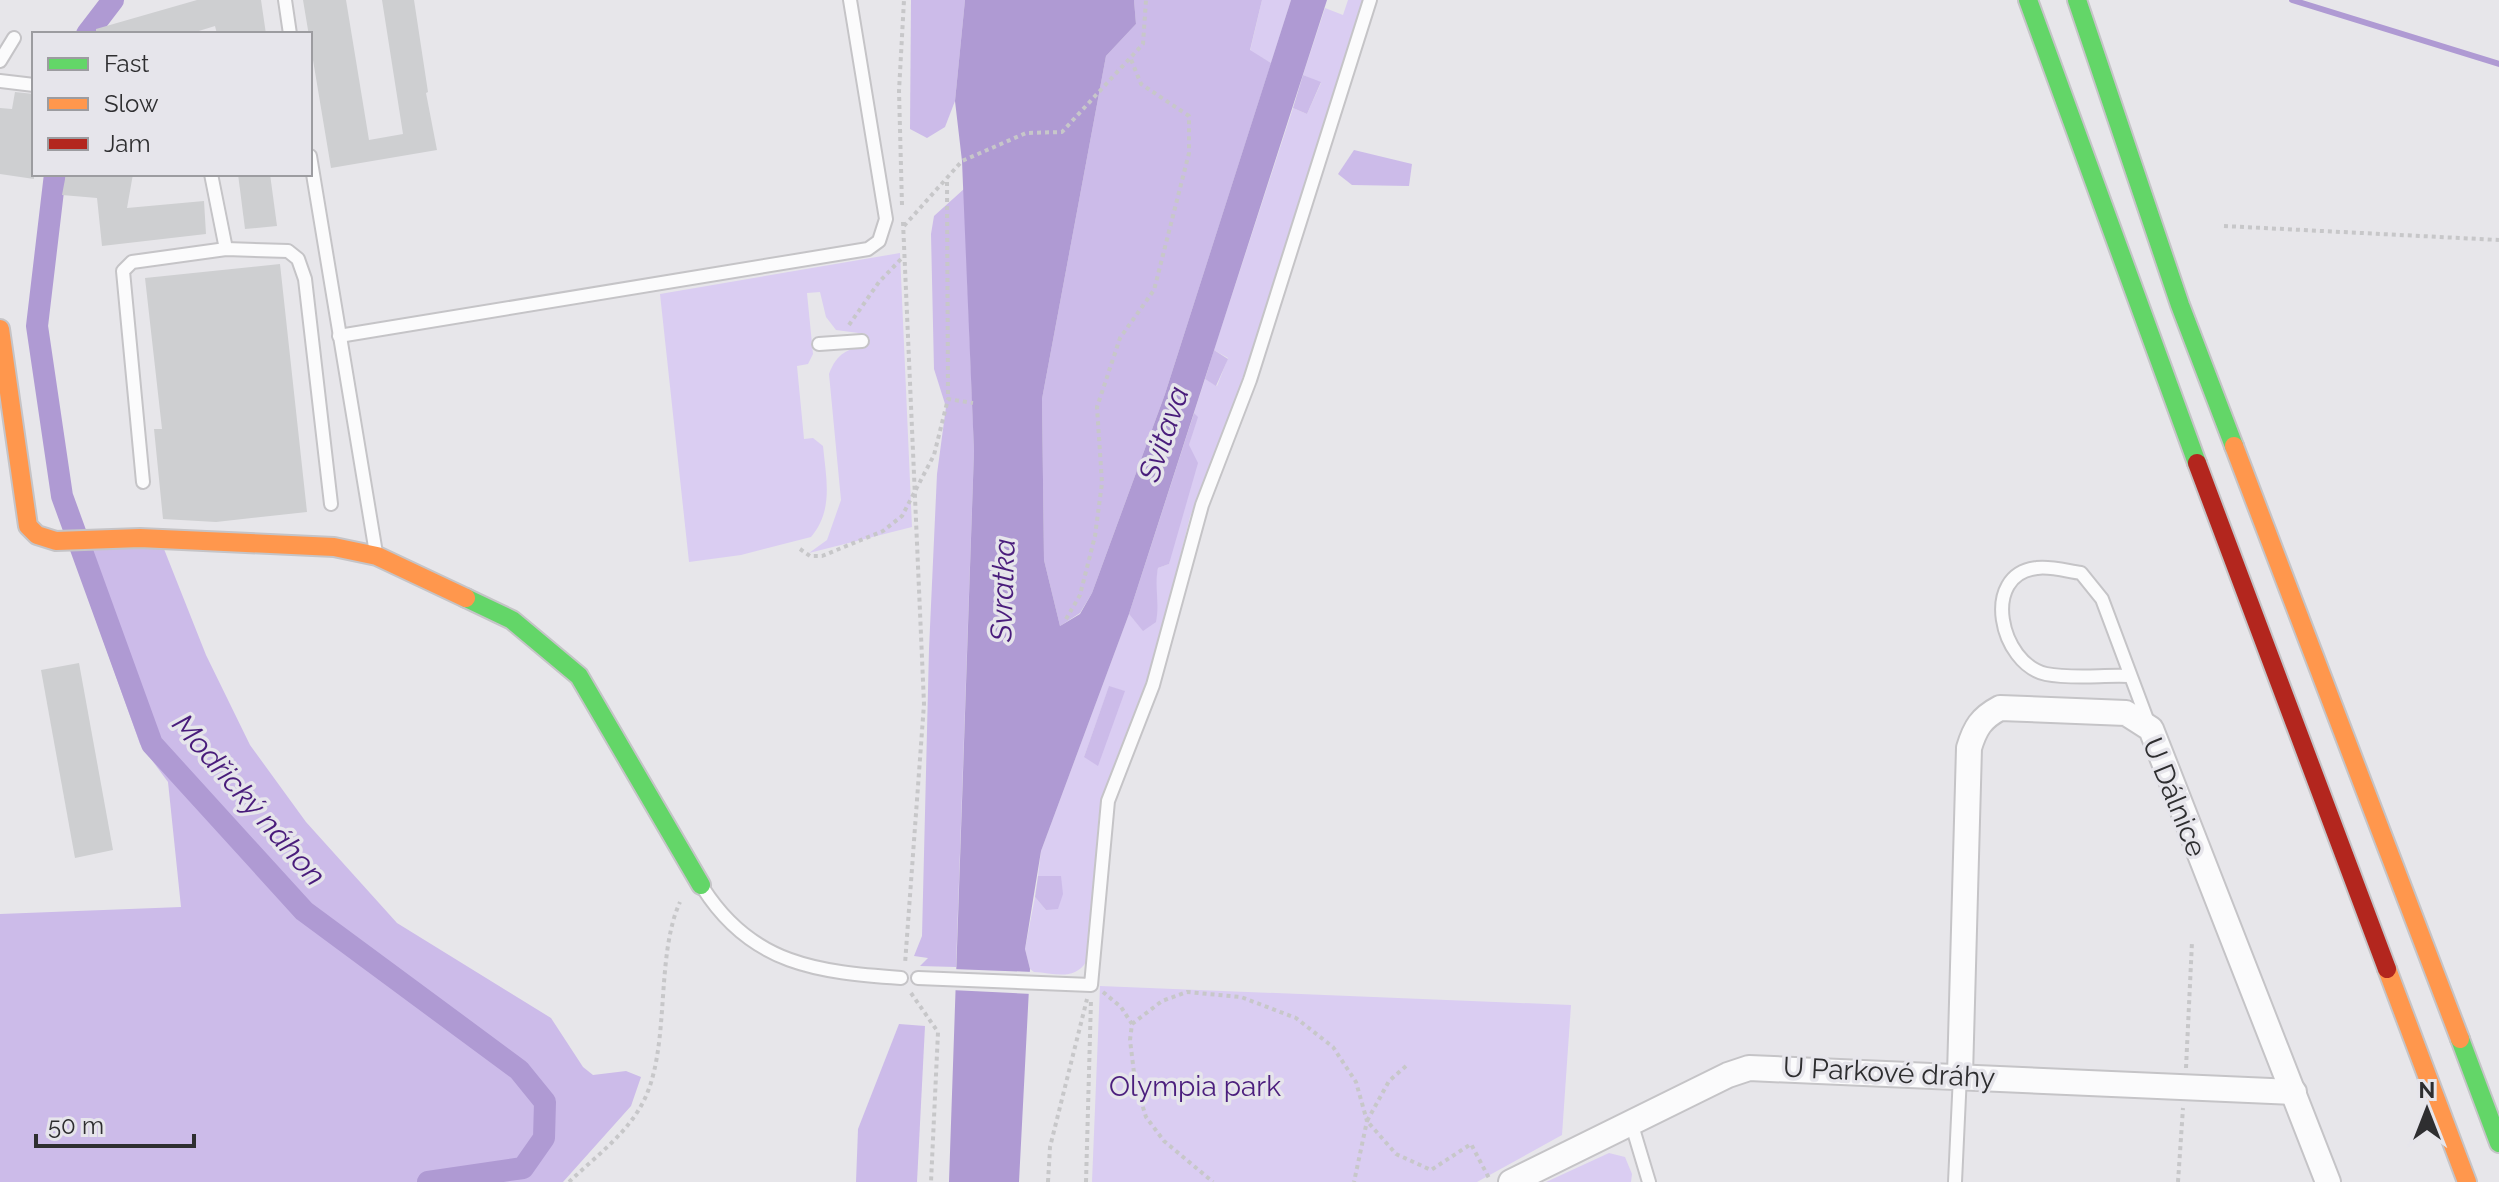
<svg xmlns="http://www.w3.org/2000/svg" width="2499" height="1182" viewBox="0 0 2499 1182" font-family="Raleway,sans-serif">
<rect width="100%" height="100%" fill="#e7e6ea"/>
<g fill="#dacdf2" fill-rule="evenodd">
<path d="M1262,0H1291L1271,63L1250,51Z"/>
<path d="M1348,0H1363L1248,367L1190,517L1153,664L1115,762L1099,815L1086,962C1074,981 1054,973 1034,972L1030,969L1025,949L1035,897L1046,910L1061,876H1038L1041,851L1129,614L1143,630L1158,568L1169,564L1189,445L1197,417L1194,413L1205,379L1217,386L1228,358L1214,350L1293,108L1307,114L1321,83L1303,75L1325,8L1343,15ZM1109,687L1124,691L1084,757Z"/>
<path d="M900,253L912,527L809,553L827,540L841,500L829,374C837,353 847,349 867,345L866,334L836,330L826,317L820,292L807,293L813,354L808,364L797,366L804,439L813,438L823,446C826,478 834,510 811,537L741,555L689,562L660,294Z"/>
<path d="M1100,986L1571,1005L1562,1135L1477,1182H1092Z"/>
<path d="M1609,1153L1625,1157L1632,1174L1631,1182H1546Z"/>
</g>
<g fill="#ccbbe9">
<path d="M911,0H965L955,101L945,127L927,138L910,129Z"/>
<path d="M1134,0H1262L1250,50L1271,63L1165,394L1092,593L1080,613L1060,626L1044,560L1042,399L1106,56L1136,24Z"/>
<path d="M1303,75L1321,82L1307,114L1293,108Z"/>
<path d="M1354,150L1412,164L1409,186L1352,185L1338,174Z"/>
<path d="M964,189L974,451L956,967L920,966L928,958L914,956L922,936L929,649L937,474L946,407L934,369L931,234L934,216Z"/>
<path d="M1214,350L1228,359L1216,386L1205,379Z"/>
<path d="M1194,413L1198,417L1189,445L1198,463L1169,564L1158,568C1154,587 1160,602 1156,622L1143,631L1129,614Z"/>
<path d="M162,544L206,655L250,745L306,822L397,923L551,1018L583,1067L593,1075L626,1071L641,1077L631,1106L563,1182H0V914L181,907L168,782L140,744L71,550Z"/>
<path d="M1109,686L1125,691L1098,766L1084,757Z"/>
<path d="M1038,876H1061L1063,894L1058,909L1046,910L1035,897Z"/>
<path d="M899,1024L925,1026L917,1182H856L858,1129Z"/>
</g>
<path fill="#af9ad3" d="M965,0H1134L1136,24L1106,56L1042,399L1044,560L1060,626L1080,614L1092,593L1165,394L1291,0H1327L1129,614L1041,851L1025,949L1030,969L1019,1182H949L974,451L962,161L955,101Z"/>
<path fill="#e7e6ea" d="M952,969L1033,972L1032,994L951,990Z"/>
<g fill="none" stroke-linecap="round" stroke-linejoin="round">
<path stroke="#af9ad3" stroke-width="6" d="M2292,0L2499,64"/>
<g stroke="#af9ad3" stroke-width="22">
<path d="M87,34L113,0"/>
<path d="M55,174L37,326L62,496L152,744L304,911L519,1070L545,1102L544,1138L523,1168L428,1182"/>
</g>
</g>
<g fill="#cecfd1">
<path d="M197,0H261L266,34H217L215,26L189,34H96V29Z"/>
<path d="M303,0H346L369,140L403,134L382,0H414L428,92L426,93L437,150L331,168Z"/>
<path d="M15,92L34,94V179L0,174V108L12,109Z"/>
<path d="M66,174H133L127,208L204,201L206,234L102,246L97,198L62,195Z"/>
<path d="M238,174H270L277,226L245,229Z"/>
<path d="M280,264L307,512L216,522L163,519L154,429H162L145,278Z"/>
<path d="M79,663L113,850L75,858L41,670Z"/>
</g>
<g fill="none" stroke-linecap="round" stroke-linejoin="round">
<defs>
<g id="lane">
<path d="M285,0L290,34"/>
<path d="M0,61L14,38"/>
<path d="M0,81L34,85"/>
<path d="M310,156L376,553"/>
<path d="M211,174L226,249"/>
<path d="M339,336L868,249L879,241L886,219L850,0"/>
<path d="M819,344L862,341"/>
<path d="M143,482L123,271L132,262L226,249L288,251L298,259L305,279L331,504"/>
<path d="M2128,676C2102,675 2071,679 2046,674C2000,664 1980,574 2037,568C2050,566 2067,571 2081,573L2102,599L2148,722"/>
<path d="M703,888C752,965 818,972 901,978"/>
<path d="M918,978L1091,985L1108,801L1153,685L1202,505L1250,380L1370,0"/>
<path d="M1631,1122L1649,1182"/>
<path d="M1955,1182L1960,1075"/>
</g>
<g id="street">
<path d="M1960,1075L1969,748C1975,728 1981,718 2000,708L2126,713L2151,729L2328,1182"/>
<path d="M1511,1182L1728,1075L1749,1068L2294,1092"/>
</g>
<g id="fast">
<path d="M2028,0L2197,463"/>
<path d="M2077,0L2180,305L2234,446"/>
<path d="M466,598L512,620L579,676L701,885"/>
<path d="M2460,1039L2499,1143"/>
</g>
<g id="slow">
<path d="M0,329L28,526L37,535L56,541L140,538L334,547L377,556L466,598"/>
<path d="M2234,446L2460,1039"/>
<path d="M2387,969L2467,1182"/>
</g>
<path id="jam" d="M2197,463L2387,969"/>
</defs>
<use href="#lane" stroke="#c5c4c7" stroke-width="16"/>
<use href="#street" stroke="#c5c4c7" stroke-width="28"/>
<use href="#fast" stroke="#c5c4c7" stroke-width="22"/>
<use href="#slow" stroke="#c5c4c7" stroke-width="22"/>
<use href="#jam" stroke="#c5c4c7" stroke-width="22"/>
<g stroke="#c7c7c9" stroke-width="4" stroke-dasharray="4 4" stroke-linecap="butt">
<path d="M947,182L948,399"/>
<path d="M902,205L899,91L904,0"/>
<path d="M903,222L924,704L905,964"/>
<path d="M904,226L962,161L1026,133L1062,132L1143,44L1146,0"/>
<path d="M2224,226L2499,240"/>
<path d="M849,325L879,282L903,257"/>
<path d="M800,549L810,556H822L883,531L902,516L934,455L948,399L973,403"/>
<path d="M1066,619L1080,595L1095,536L1102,483L1097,407L1120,338L1154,290L1189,153V116L1141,84L1130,57"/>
<path d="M1103,992L1121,1007L1132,1024L1130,1040L1135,1081L1146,1117L1164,1141L1213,1182"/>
<path d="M911,993L938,1032L931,1182"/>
<path d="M1132,1024L1162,1001L1187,992L1241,997L1296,1018L1333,1047L1356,1082L1367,1121L1354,1182"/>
<path d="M1406,1066L1389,1081L1367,1121L1396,1154L1431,1170L1471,1144L1490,1180"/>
<path d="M2186,1068L2192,942"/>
<path d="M569,1182C594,1158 624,1136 641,1106C672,1052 654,959 680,902"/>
<path d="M1048,1182L1050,1147L1087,999"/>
<path d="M1086,1182L1091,999"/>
<path d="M2178,1182L2183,1108"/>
</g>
<use href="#lane" stroke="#fbfbfc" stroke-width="12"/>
<use href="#street" stroke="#fbfbfc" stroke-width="24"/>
<use href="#fast" stroke="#63d668" stroke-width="18"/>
<use href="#slow" stroke="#ff974d" stroke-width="18"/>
<use href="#jam" stroke="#b3261e" stroke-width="18"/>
</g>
<g text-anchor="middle" stroke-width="7" stroke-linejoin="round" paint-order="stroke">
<g font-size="28" fill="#2e2e30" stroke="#e6e5eb">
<text transform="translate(2175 797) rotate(68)" y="10">U Dálnice</text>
<text transform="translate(1889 1072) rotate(3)" y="10">U Parkové dráhy</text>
</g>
<g font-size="28" fill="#4b1e7d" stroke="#e6e5eb">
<text x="1195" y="1096">Olympia park</text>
</g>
<g font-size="30" font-style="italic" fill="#491c7b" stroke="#e6e5eb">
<text transform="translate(1164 434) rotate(-71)" y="10">Svitava</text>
<text transform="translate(1003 590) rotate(-88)" y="10">Svratka</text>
<text transform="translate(249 800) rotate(49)" y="10">Modřický náhon</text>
</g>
</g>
<rect x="32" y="32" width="280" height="144" fill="#e6e5eb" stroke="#9c9ca0" stroke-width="2"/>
<rect x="48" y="58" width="40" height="12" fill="#63d668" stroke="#9c9ca0" stroke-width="2"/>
<text x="104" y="72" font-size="24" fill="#2e2e30">Fast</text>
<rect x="48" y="98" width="40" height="12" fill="#ff974d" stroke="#9c9ca0" stroke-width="2"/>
<text x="104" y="112" font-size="24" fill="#2e2e30">Slow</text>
<rect x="48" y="138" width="40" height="12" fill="#b3261e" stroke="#9c9ca0" stroke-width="2"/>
<text x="104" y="152" font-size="24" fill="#2e2e30">Jam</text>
<g transform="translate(2427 1110)" stroke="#e6e5eb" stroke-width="6" paint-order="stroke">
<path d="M0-6L14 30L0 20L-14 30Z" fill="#2e2e30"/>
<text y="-12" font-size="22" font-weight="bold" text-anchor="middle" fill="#2e2e30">N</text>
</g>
<path d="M36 1134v12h158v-12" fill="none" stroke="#2e2e30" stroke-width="4"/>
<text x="48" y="1134" font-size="24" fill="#2e2e30" stroke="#e6e5eb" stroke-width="6" paint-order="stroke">50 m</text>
</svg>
